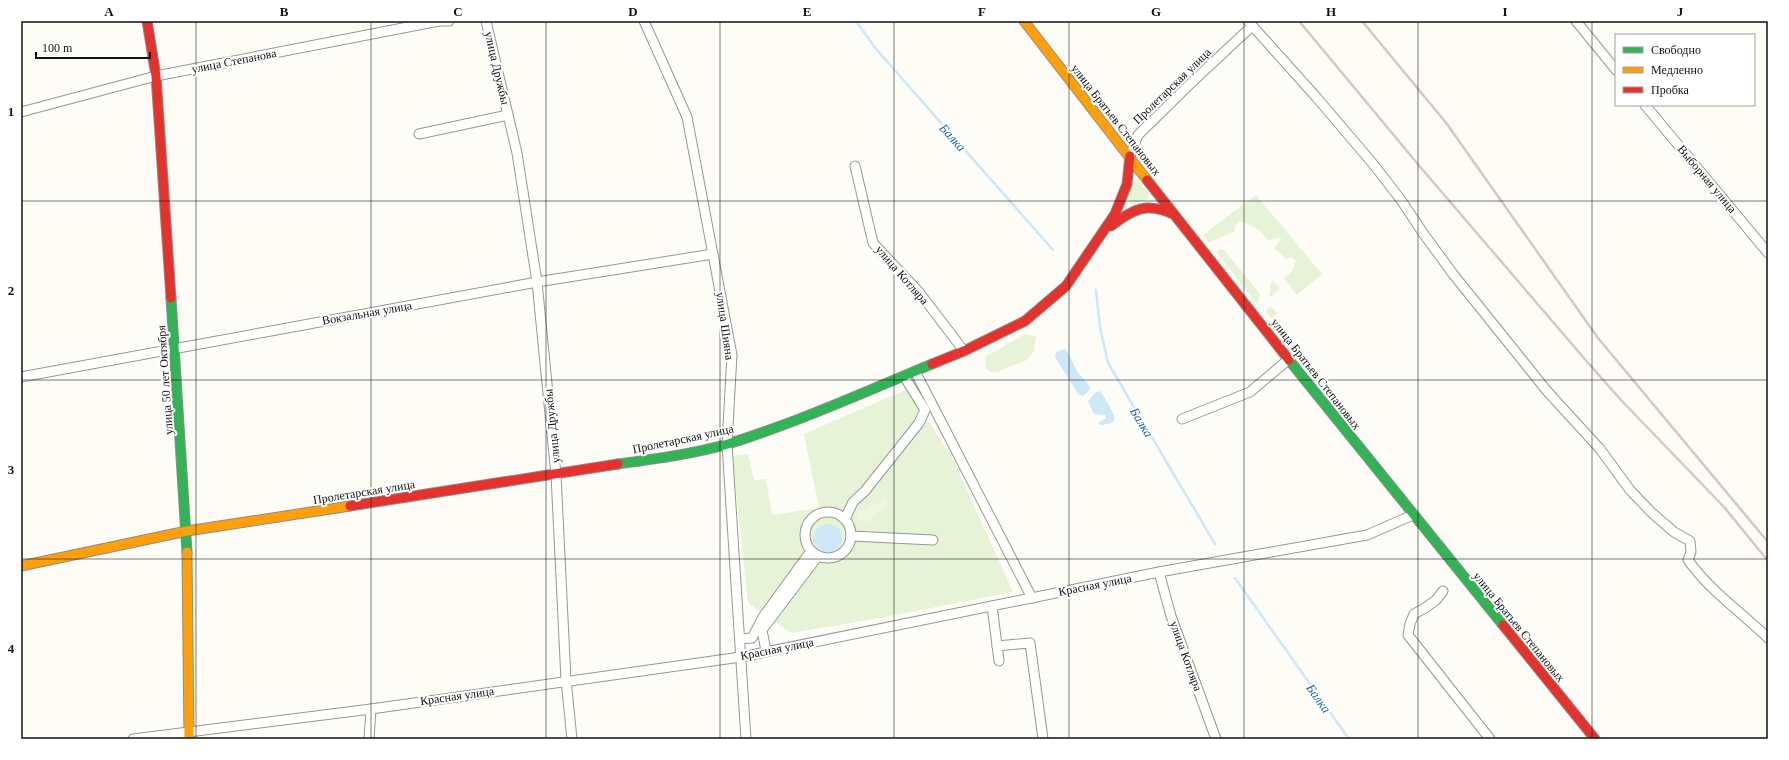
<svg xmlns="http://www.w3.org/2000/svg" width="1789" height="760" viewBox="0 0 1789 760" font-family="'Times New Roman',serif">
<rect width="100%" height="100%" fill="#fdfcf7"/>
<g fill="#e7f3d7">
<path d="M1138,180L1150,194L1148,199L1133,204L1130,202C1129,195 1131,187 1134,181Z"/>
<path d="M1256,195L1322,274L1297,295L1284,278L1292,271L1296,261L1292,257L1286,259L1274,248L1281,239L1278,237L1269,241L1258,229L1240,221L1235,226V231L1208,243L1203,235Z"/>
<path d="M1220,249H1223L1260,294L1258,303L1255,302L1218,254L1216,252Z"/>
<path d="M1272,280L1280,288L1272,296H1269Z"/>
<path d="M1270,306L1277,313L1271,318L1266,312L1267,309Z"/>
<path d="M1025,334L1036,336L1034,351L1027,360L997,372H990L986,368L985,358L990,354Z"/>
<path d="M908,389L954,461L1013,592L885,617L791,633L748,603L732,456L748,454L754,480L766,479L772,515L819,508L804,434Z"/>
</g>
<path fill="#f0f6e1" d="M886,500L887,507L878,511L868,522L859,520L857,511L867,509L869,506Z"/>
<g fill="#cde8f7">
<path d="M1065,349C1072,356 1073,366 1079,374C1084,379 1088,383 1091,389L1083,396L1078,394L1055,357L1056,352Z"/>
<path d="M1100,391L1108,403L1115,418L1112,423L1102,425L1098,423L1106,418L1105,415L1094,414L1088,401L1096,392Z"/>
<circle cx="828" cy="538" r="14"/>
</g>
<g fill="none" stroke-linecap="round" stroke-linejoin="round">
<g stroke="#cde8f7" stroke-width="2.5">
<path d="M856,21L876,49L1053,250"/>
<path d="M1096,290L1100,327L1108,363L1215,544"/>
<path d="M1235,578L1349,739"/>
</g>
<defs>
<g id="street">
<path d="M486,21L517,153L537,282L556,475L566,680L572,739"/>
<path d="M644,21L687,117L732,355L727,444L746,739"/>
<path d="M1248,21L1317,98L1374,165L1401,200L1423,233L1453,274L1547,391L1600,449L1630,490L1652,513L1674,532L1690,541L1691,552L1688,560C1710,591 1741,612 1768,638"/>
<path d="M1576,21L1616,70"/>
<path d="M1645,105L1768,253"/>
<path d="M21,112L156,76L439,21H449"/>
<path d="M419,134L508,115"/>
<path d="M1130,156L1138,135L1189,85L1252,26"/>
<path d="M855,166L873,243L919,292L964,351"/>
<path d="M915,371L1032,598"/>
<path d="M21,377L537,282L713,254"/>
<path d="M1182,419L1250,392L1289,359"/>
<circle cx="828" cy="535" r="23"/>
<path d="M845,519L853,502L865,491L919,423L925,410L904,376"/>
<path d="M851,536L933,540"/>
<path d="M1159,572L1171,616L1216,739"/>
<path d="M1443,591L1436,600L1425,608L1414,614L1410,624L1408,635L1490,739"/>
<path d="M992,606L999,661"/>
<path d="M740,639L752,638L763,617L811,551"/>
<path d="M997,646L1030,643L1043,739"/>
<path d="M766,651L762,630L818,556"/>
<path d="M133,739L371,709L741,657L1159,572L1367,535L1413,515"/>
<path d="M369,739L371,709"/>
</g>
<g id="fast">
<path d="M171,298L187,552"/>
<path d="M1289,360L1503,625"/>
<path d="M618,464C655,459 693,454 728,444C798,422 865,392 932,364"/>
</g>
<g id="slow">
<path d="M1024,21L1147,180"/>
<path d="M187,552L189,739"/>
<path d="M21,566L187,531L350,506"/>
</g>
<g id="jam">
<path d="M147,21L156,76L171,298"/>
<path d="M1147,180L1289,360"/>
<path d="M1111,226C1133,209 1146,202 1173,214"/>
<path d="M932,364L964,351L1025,321L1066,286L1115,214L1127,184L1130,156"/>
<path d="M350,506L618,464"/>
<path d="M1503,625L1595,739"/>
</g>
</defs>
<use href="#street" stroke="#979795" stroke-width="11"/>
<use href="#fast" stroke="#8e8d8b" stroke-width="11"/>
<use href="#slow" stroke="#8e8d8b" stroke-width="11"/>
<use href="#jam" stroke="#8e8d8b" stroke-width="11"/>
<use href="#street" stroke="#fffffe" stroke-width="9"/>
<use href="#fast" stroke="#30b455" stroke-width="9"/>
<use href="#slow" stroke="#ff9f0a" stroke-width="9"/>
<use href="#jam" stroke="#e5322d" stroke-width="9"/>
<g stroke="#d9c6c7" stroke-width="2.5">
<path d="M1299,21L1416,162L1583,357L1620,399L1724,507L1768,561"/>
<path d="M1362,21L1447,124L1598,338L1768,542"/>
</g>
</g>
<path fill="none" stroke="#111" stroke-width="1" stroke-opacity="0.55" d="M196,21V739M371,21V739M546,21V739M720,21V739M894,21V739M1069,21V739M1244,21V739M1418,21V739M1592,21V739M21,201H1768M21,380H1768M21,559H1768"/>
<g text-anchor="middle" stroke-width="4" stroke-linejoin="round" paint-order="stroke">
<g font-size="12" fill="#111" stroke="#fff">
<text transform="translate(234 61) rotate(-11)" y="4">улица Степанова</text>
<text transform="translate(497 68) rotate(77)" y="4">улица Дружбы</text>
<text transform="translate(1172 86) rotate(-44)" y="4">Пролетарская улица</text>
<text transform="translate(1116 120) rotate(52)" y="4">улица Братьев Степановых</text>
<text transform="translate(1707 179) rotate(50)" y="4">Выборная улица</text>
<text transform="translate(902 275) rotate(49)" y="4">улица Котляра</text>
<text transform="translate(367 313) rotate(-10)" y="4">Вокзальная улица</text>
<text transform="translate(725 326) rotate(82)" y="4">улица Шияна</text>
<text transform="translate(1316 374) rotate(52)" y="4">улица Братьев Степановых</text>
<text transform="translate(165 380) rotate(-94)" y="4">улица 50 лет Октября</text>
<text transform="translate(552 426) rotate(-96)" y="4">улица Дружбы</text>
<text transform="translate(683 439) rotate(-12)" y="4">Пролетарская улица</text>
<text transform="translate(364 492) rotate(-9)" y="4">Пролетарская улица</text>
<text transform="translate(1095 585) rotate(-11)" y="4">Красная улица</text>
<text transform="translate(1519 627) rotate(51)" y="4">улица Братьев Степановых</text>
<text transform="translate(777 649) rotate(-11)" y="4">Красная улица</text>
<text transform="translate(1186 656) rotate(70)" y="4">улица Котляра</text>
<text transform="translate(457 696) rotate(-8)" y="4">Красная улица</text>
</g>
<g font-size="13" font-style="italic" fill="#1768a6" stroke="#fff">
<text transform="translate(953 137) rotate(48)" y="5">Балка</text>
<text transform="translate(1142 422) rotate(59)" y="5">Балка</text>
<text transform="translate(1319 698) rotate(55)" y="5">Балка</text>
</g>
</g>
<rect width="1789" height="760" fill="none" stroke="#ffffff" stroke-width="44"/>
<rect x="1615" y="34" width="140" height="72" fill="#ffffff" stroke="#a0a0a0"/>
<rect x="1623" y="47" width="20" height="6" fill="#30b455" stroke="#a0a0a0"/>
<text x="1651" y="54" font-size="12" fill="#111111">Свободно</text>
<rect x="1623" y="67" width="20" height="6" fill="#ff9f0a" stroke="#a0a0a0"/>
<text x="1651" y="74" font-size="12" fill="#111111">Медленно</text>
<rect x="1623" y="87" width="20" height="6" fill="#e5322d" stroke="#a0a0a0"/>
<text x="1651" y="94" font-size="12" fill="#111111">Пробка</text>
<path d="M36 52v6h114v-6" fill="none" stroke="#111111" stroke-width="2"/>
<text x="42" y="52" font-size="12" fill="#111111" stroke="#ffffff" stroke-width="3" paint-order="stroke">100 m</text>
<rect x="22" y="22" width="1745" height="716" fill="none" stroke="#111" stroke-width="1.5"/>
<g font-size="13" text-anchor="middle" font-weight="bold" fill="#111">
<text x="109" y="16">A</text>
<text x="284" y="16">B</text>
<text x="458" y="16">C</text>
<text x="633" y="16">D</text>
<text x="807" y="16">E</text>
<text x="982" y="16">F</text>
<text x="1156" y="16">G</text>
<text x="1331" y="16">H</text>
<text x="1505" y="16">I</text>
<text x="1680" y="16">J</text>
<text x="11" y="116">1</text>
<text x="11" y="295">2</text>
<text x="11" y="474">3</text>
<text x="11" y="653">4</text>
</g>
</svg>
